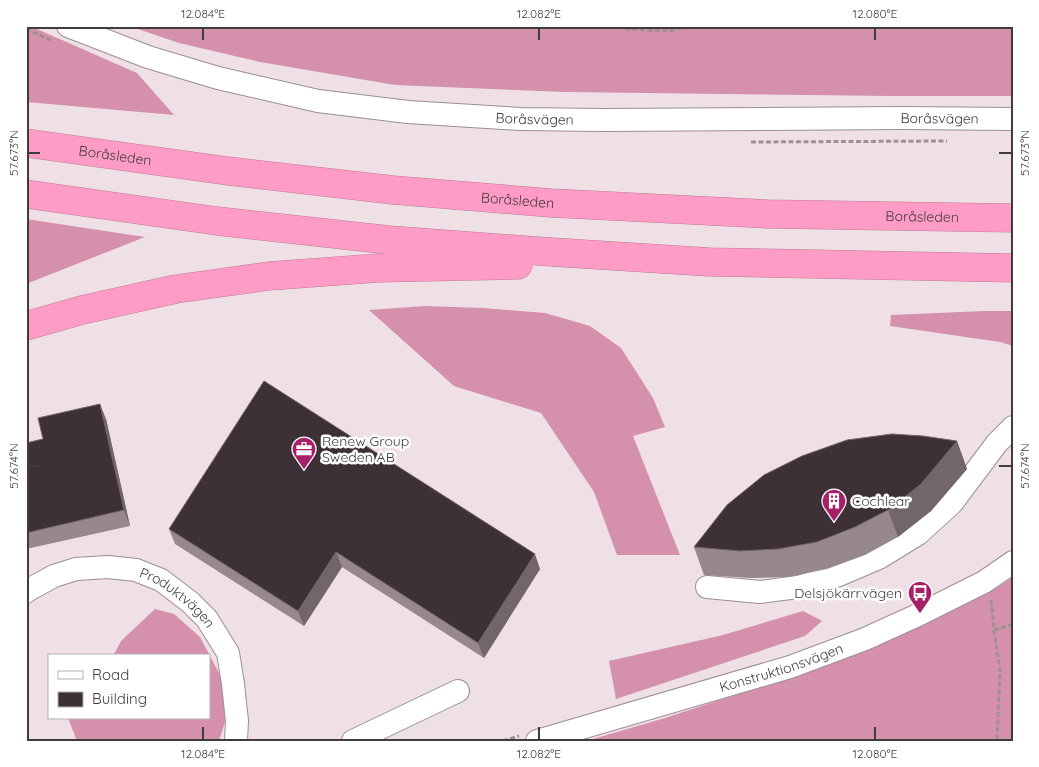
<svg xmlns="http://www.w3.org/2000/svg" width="1039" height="767" viewBox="0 0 1039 767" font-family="Quicksand,sans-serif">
<rect width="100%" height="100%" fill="#efe0e5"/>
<g fill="#d590ac">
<path d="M26,26H30L137,73L174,115L26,102Z"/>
<path d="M129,26H1013V96H894L565,92L395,85L260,62L179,43Z"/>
<path d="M26,219L145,237L26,284Z"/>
<path d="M425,306L483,308L545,313L590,326L621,348L653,398L665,427L633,436L680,555H617L594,492L541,413L454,386L369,310Z"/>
<path d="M984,311H1013V346L1000,342L890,326L891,315Z"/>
<path d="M1013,577V741H586L665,718L847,658L1000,586Z"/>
<path d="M155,609L174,614L200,637L220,675L227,715L219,741H77L68,718H209V656H113L121,641Z"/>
<path d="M803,611L822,621L805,636L616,699L609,661L723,635Z"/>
</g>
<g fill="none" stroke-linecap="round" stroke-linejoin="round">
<defs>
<g id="minor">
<path id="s1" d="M68,26L148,57L218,78L318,101L408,112L520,119L604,120L903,118L1013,119"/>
<path d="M707,587L760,592L798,587L839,575L879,558L918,534L952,503L997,443L1013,427"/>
<path id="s2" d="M26,592L30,589L54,576L76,569L108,567L136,570L161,580L190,602L207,619L228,653L233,684L237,721L236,741"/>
<path d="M353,741L458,691"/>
<path id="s3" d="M537,741L790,667L865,639L920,614L984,582L1013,562"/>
</g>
<g id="highway">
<path id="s4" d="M26,143L228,171L393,190L551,203L768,214L1013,218"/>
<path d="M26,194L217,221L389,240L551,252L709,262L1013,268"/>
<path d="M26,326L82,310L176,289L269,276L378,268L518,265"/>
</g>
</defs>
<use href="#minor" stroke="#9c8e93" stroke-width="24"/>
<use href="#highway" stroke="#bc7a96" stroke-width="29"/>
<g stroke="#9c9194" stroke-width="3" stroke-dasharray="5 2.5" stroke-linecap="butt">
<path d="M610,26L628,29L670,31L688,26"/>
<path d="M26,29L53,41"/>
<path d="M751,142L947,141"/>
<path d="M991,600L992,606L994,630L1000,670L997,741"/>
<path d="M994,630L1013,624"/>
<path d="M503,741L519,736"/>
</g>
<use href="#minor" stroke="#fff" stroke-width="22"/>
<use href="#highway" stroke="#fe9cc6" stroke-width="28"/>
</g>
<g fill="#96888e">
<path d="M106,419L130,526L26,549V443L43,439Z"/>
<path d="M957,441L967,469L931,511L898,537L865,555L827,569L788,577L750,578L704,575L694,547Z"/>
<path d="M169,529L540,569L484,658L342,567L304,626L175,544Z"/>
</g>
<g fill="#72666a">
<path d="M100,404L106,419L130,526L124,510Z"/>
<path d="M957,441L967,469L931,511L898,537L888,510Z"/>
<path d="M336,552L342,567L304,626L298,611Z"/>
<path d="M535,554L540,569L484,658L478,643Z"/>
</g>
<g fill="#3d3136" stroke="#72666a">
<path d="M264,381L535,554L478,643L336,552L298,611L169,529Z"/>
<path d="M100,404L124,510L26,533V443L43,439L38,418Z"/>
<path d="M892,434L923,436L957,441L921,484L888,510L855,527L817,542L778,549L740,551L694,547L727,505L764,475L802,456L847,440Z"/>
</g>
<path fill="none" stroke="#413b3d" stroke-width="2" d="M203,28V40M539,28V40M875,28V40M28,153H40M999,153H1012M28,466H40M999,466H1012M203,727V740M539,727V740M875,727V740"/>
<defs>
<symbol id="office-pin" viewBox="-11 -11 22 30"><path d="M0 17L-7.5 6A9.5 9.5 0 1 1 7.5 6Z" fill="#a61f69" stroke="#fff"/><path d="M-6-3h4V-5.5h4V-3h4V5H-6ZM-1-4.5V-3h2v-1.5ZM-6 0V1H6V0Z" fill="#fff"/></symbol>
<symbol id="building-pin" viewBox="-11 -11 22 30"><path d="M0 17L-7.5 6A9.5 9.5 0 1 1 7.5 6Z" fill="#a61f69" stroke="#fff"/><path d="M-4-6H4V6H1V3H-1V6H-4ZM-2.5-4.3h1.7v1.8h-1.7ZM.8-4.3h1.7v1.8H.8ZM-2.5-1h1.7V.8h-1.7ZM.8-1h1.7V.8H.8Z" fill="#fff"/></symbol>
<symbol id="bus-pin" viewBox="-11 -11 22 30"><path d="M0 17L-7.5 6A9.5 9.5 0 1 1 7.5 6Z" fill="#a61f69" stroke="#fff"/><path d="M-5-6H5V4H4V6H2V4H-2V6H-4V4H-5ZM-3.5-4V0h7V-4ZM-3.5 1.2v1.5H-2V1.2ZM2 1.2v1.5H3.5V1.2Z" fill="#fff"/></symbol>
</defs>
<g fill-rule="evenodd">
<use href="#office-pin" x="290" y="435" width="28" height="38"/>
<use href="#building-pin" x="820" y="487" width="28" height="38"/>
<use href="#bus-pin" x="906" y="579" width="28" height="38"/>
</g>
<g text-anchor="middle" stroke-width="5" stroke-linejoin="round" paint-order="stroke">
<g font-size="14" fill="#413b3d" stroke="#fff">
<text dy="5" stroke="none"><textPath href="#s1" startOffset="479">Boråsvägen</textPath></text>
<text dy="5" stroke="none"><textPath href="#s1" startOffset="884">Boråsvägen</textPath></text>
<text dy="5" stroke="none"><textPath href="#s4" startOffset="90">Boråsleden</textPath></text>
<text dy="5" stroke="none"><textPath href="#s4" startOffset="495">Boråsleden</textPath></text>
<text dy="5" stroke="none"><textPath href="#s4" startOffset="900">Boråsleden</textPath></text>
<text dy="5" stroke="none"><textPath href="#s2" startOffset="166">Produktvägen</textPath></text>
<text dy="5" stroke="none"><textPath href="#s3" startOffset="255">Konstruktionsvägen</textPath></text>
</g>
<g font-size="14" fill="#413b3d" stroke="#fff" text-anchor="start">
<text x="322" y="446">Renew Group<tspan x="322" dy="16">Sweden AB</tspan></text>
<text x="852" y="506">Cochlear</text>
<text x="902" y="598" text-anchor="end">Delsjökärrvägen</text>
</g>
</g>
<rect width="1039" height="767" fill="none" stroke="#ffffff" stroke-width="55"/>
<rect x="48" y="654" width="162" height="65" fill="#ffffff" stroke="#b3b1b1"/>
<rect x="58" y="671" width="25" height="8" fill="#ffffff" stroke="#b3b1b1"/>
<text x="92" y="680" font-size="15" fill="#413b3d">Road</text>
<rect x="58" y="692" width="25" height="15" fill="#3d3136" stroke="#b3b1b1"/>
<text x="92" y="704" font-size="15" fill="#413b3d">Building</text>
<rect x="28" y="28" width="984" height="712" fill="none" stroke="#413b3d" stroke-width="2"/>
<g font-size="12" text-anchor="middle" fill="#413b3d">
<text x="203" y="18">12.084°E</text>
<text x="539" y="18">12.082°E</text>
<text x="875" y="18">12.080°E</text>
<text transform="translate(1025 153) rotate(-90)" y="4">57.673°N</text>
<text transform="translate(14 153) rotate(-90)" y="4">57.673°N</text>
<text transform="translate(1025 466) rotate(-90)" y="4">57.674°N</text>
<text transform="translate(14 466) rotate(-90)" y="4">57.674°N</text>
<text x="203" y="758">12.084°E</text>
<text x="539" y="758">12.082°E</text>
<text x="875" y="758">12.080°E</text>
</g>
</svg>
